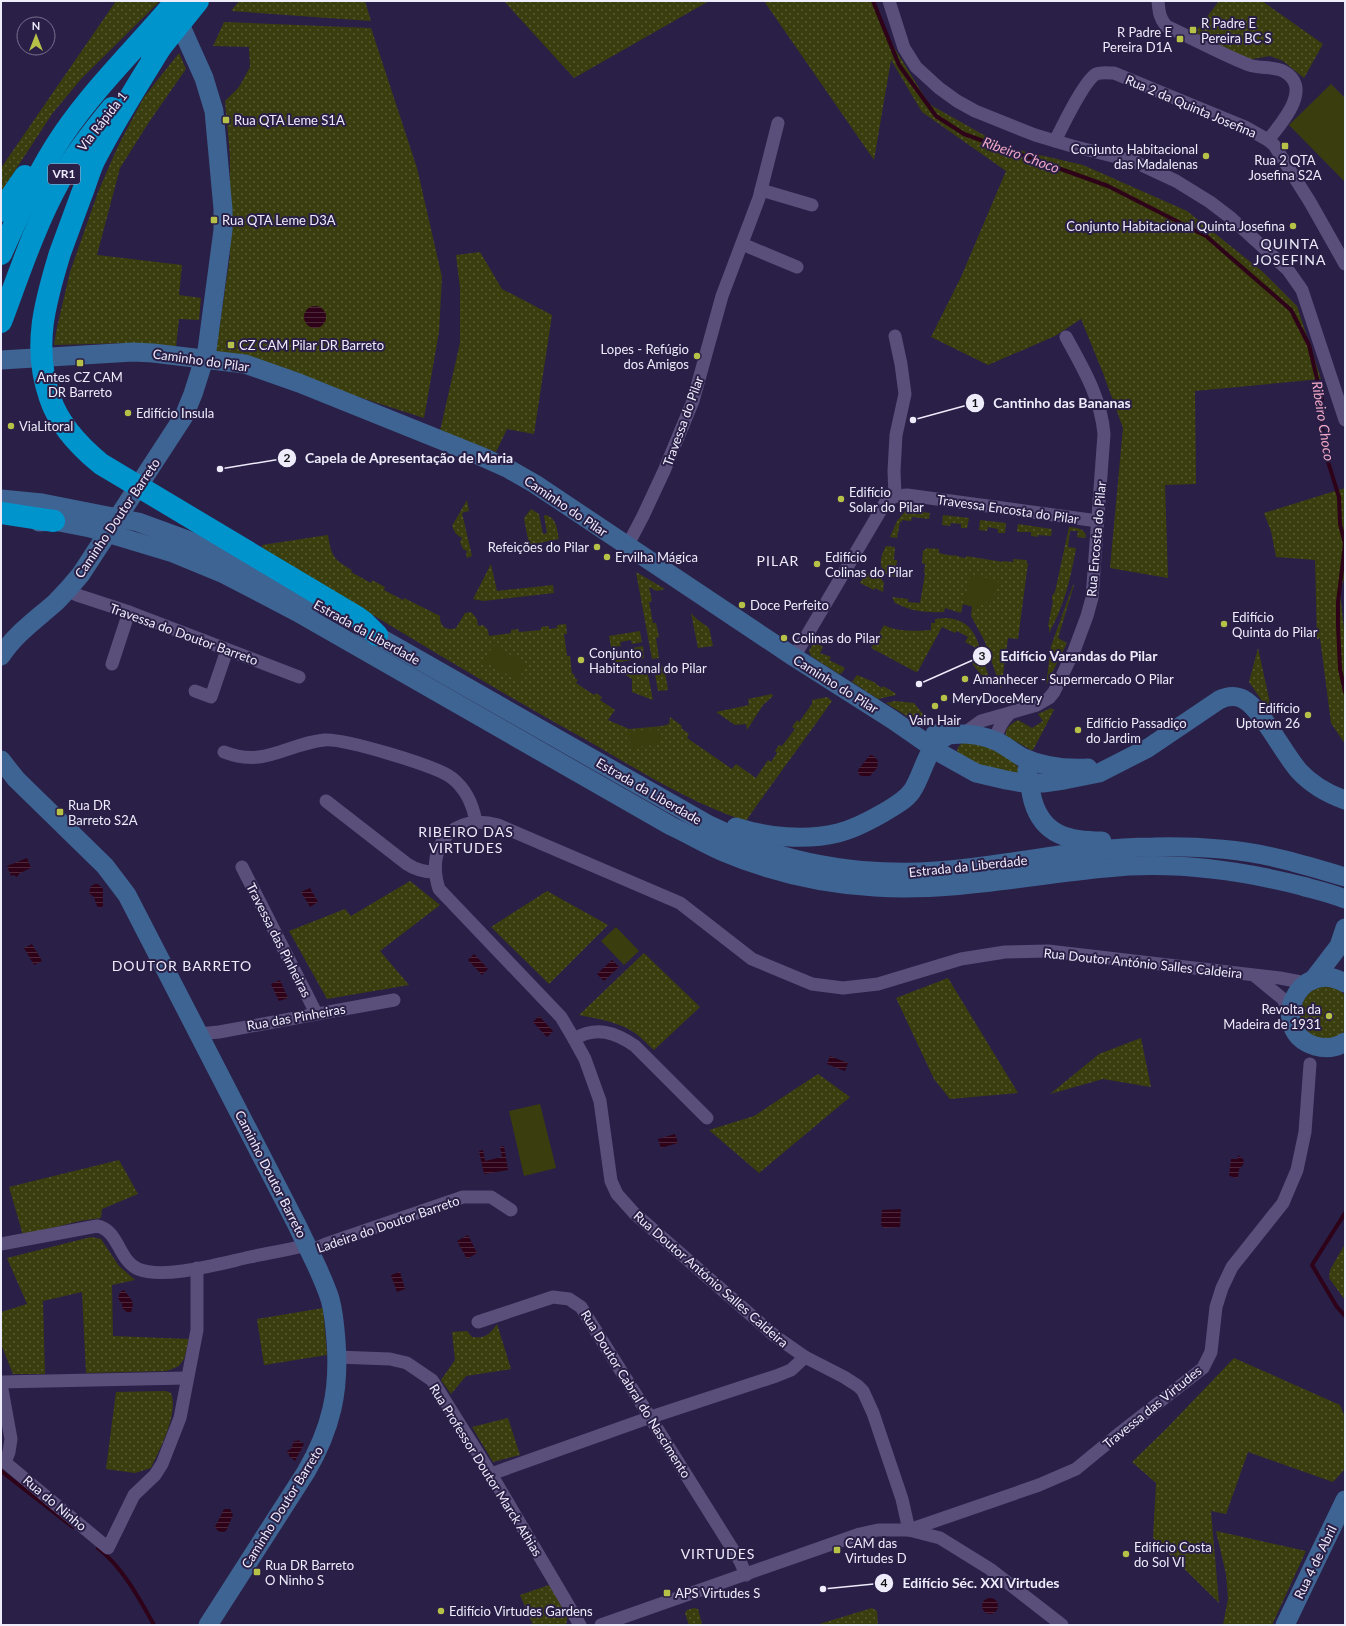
<svg xmlns="http://www.w3.org/2000/svg" width="1346" height="1626" viewBox="0 0 1346 1626" font-family="Lato,sans-serif">
<defs>
<pattern id="grass-dots" width="8" height="8" patternUnits="userSpaceOnUse"><rect width="8" height="8" fill="#3a3e0e"/><path d="M2 2h.1M6 6h.1" fill="none" stroke="#575a32" stroke-width="1.8" stroke-linecap="round"/></pattern>
<pattern id="water-rules" width="6" height="5" patternUnits="userSpaceOnUse"><rect width="6" height="5" fill="#2e0319"/><path d="M0 2.5h6" fill="none" stroke="#4d283b"/></pattern>
</defs>
<rect width="100%" height="100%" fill="#2a1f46"/>
<g fill="url(#grass-dots)">
<path d="M116,1L159,2L81,79L52,114L1,192V168Z"/>
<path d="M239,1H365L371,21L231,11Z"/>
<path d="M504,1H709L574,78Z"/>
<path d="M764,1H873L890,41L929,104L1005,147L1083,165L1187,211L1263,272L1297,306L1321,379L1195,391L1196,484L1165,485L1168,578L1110,568L1123,428L1103,373L1081,319L1055,336L988,365L931,337L961,277L1006,171L922,112L891,60L874,160Z"/>
<path d="M1219,1H1262L1323,44L1304,78L1283,61L1270,56L1247,60L1194,34Z"/>
<path d="M224,22L371,28L417,168L442,277L439,332L424,418L216,351L230,256V156L225,101L239,87L250,67L249,47L213,46Z"/>
<path d="M179,53L186,69L149,122L120,168L97,255L182,265L179,295L201,298L199,320L179,319L176,347L128,343L54,345L57,327L70,272L98,192L118,146L144,97Z"/>
<path d="M480,252L502,289L552,315L534,434L507,429L496,452L440,431L460,343V288L456,255Z"/>
<path d="M1345,488V576L1340,592L1345,638V744L1331,723L1320,638L1317,640L1315,560L1276,557L1271,531L1264,513Z"/>
<path d="M467,500L469,511L462,513L472,556L467,558L466,555L467,551L463,549L460,542L462,538L456,534L452,526Z"/>
<path d="M531,509L539,514L543,534L547,533L544,516L545,515C557,517 557,530 559,539L529,545L524,518Z"/>
<path d="M907,509L913,511L930,513L929,519L912,517L911,521L902,520V522H900L897,538L890,537L897,521Z"/>
<path d="M943,515L969,518L967,528H961V524L951,523L950,526L942,525Z"/>
<path d="M980,520L1006,523L1005,533H998V529L988,527L987,531L979,530Z"/>
<path d="M1018,524L1052,529L1051,536L1038,535V537L1031,536V532H1017Z"/>
<path d="M1069,527C1077,528 1086,528 1086,538L1077,537L1078,531H1070L1068,547L1076,548C1071,577 1064,607 1049,633V627L1048,626L1053,601L1052,600V596L1055,592Z"/>
<path d="M328,535C331,556 334,560 352,570L351,572L371,583L372,580L385,587L384,590L403,600L404,598L440,616C439,627 447,631 456,628L465,613L471,612L477,619L478,626L483,625L488,630L489,636L511,633V630L518,629L519,632L541,630V627L549,626V629L557,628V625L566,624L567,634H564L567,656H570L572,674H574L575,678L578,680L576,683L594,695L596,693L602,697L600,700L615,710L608,720L629,729L662,726L669,724L670,717L682,726L681,728L689,734L687,738L732,769L736,764L756,778L768,760L771,762L777,753L775,751L779,745L782,746L795,729L792,727L797,720L799,722L812,704V700L827,697L832,701C804,741 774,780 746,821C690,803 640,771 590,742C479,681 371,613 262,548V545Z"/>
<path d="M886,546L895,547L894,560H897L895,577C877,574 879,558 886,546Z"/>
<path d="M926,548L939,549V553L948,555L959,556V557L966,558V556L1003,562V561L1013,562V559L1027,560L1026,563H1028L1018,639L1008,638L1001,689L985,642L971,616L972,606L963,604L961,613L945,608L944,612C926,613 911,611 895,603L892,597L908,599V602L920,603L925,574L924,573L925,564L922,563L923,550H925Z"/>
<path d="M491,564L497,591L553,585L554,593L483,601L473,599Z"/>
<path d="M876,571L884,583L883,592L875,588L874,590L860,583L865,574Z"/>
<path d="M636,572L665,589L657,591L649,587L652,601L649,602L653,623H656L659,637L656,638L659,658L652,659Z"/>
<path d="M1073,585H1074L1058,638L1067,643L1046,685L1051,646Z"/>
<path d="M691,613L698,620L709,628L713,646L698,648Z"/>
<path d="M945,618C966,619 974,629 980,648H976L965,642L968,637L957,631L955,633L942,627L918,671L916,672L871,648L884,625C896,632 916,631 931,630V623H935V619Z"/>
<path d="M640,631L642,642L632,644L631,640L620,642L621,646L611,647L609,636Z"/>
<path d="M814,642L823,647L820,653L831,657L829,660L845,668L842,673L839,674L811,656L809,651Z"/>
<path d="M643,646L644,658L613,663L611,651L621,650L622,653L633,652L632,648Z"/>
<path d="M1258,648L1273,717L1249,682Z"/>
<path d="M981,654L992,686H991L973,665V662Z"/>
<path d="M646,665L653,700L632,692V679L615,668Z"/>
<path d="M664,666L668,690L658,691L654,668Z"/>
<path d="M857,675L876,683V684L882,688L883,686L895,693L896,695L878,699L852,682Z"/>
<path d="M772,694L773,696L763,705L747,730L746,724L735,725L716,712L749,705L748,699Z"/>
<path d="M895,701L914,703L927,719L921,722H916L886,703Z"/>
<path d="M1051,708L1054,710L1033,750H1031L1006,736C1004,727 1012,724 1018,720L1032,728L1043,721L1038,714Z"/>
<path d="M962,743C981,743 1009,752 1019,769L1018,773L985,768L957,752L958,747Z"/>
<path d="M410,881L440,905L380,951L409,985L327,999L289,931L345,909L351,916Z"/>
<path d="M547,891L608,925L549,984L491,927Z"/>
<path d="M644,953L700,1007L654,1050C648,1045 642,1038 635,1033C619,1022 598,1019 579,1015Z"/>
<path d="M948,978L1018,1093L950,1099L934,1079L896,998Z"/>
<path d="M1324,986L1338,989L1345,995V1031C1327,1049 1294,1034 1301,1008C1305,994 1310,990 1324,986Z"/>
<path d="M1141,1038L1151,1087L1103,1079L1050,1094L1099,1054Z"/>
<path d="M818,1074L850,1097L759,1173L709,1130L754,1116Z"/>
<path d="M119,1160L138,1194L102,1209L101,1218L80,1221L23,1235L9,1187Z"/>
<path d="M91,1237L101,1239L119,1266L135,1280L112,1285L113,1336L189,1339L184,1359L179,1366L172,1369L166,1371L86,1373L82,1292L43,1301L45,1374H13L1,1344V1312L27,1304L7,1258Z"/>
<path d="M1345,1244V1300L1329,1278L1330,1270Z"/>
<path d="M323,1308L327,1355L264,1365L257,1319Z"/>
<path d="M497,1324L511,1369L466,1376L451,1394L441,1380L455,1360L452,1332L467,1331L472,1337C485,1339 490,1334 497,1324Z"/>
<path d="M1234,1358L1340,1405L1345,1417V1469L1333,1482L1248,1452L1226,1514L1211,1511L1219,1603L1153,1538L1156,1483L1132,1462L1165,1430Z"/>
<path d="M166,1391L171,1393C179,1413 160,1449 151,1468L135,1473L106,1469L116,1392Z"/>
<path d="M508,1418L520,1455L493,1462L472,1427Z"/>
<path d="M1216,1531L1306,1551L1272,1625H1223L1228,1599L1226,1574Z"/>
<path d="M549,1585L568,1615L566,1625H533L520,1595Z"/>
<path d="M694,1608L698,1609L702,1624L689,1625L685,1613L687,1610Z"/>
<path d="M872,1608L877,1611L878,1625H816Z"/>
</g>
<g fill="#3a3e0e">
<path d="M1331,84L1345,98V182L1289,125Z"/>
<path d="M971,574L1000,582C997,593 988,605 976,607C972,607 967,605 963,604Z"/>
<path d="M493,645L527,664L518,680L484,662Z"/>
<path d="M657,729L660,732V742L658,745L633,747L630,744L629,734L632,731Z"/>
<path d="M616,927L639,951L624,965L601,941Z"/>
<path d="M540,1104L556,1168L524,1176L509,1111Z"/>
</g>
<g fill="url(#water-rules)">
<circle cx="315" cy="317" r="11"/>
<path d="M870,755L874,756L878,761L877,768L870,776H861L858,773V770Z"/>
<path d="M27,858L31,868L20,873L17,877L13,875L11,876L7,866Z"/>
<path d="M95,884H98L103,889V906L100,908L97,906L94,897L89,893L91,886Z"/>
<path d="M310,888L318,902L310,907L301,892Z"/>
<path d="M32,944L42,961L34,965L24,948Z"/>
<path d="M474,954L488,969L482,975L468,960Z"/>
<path d="M612,960L619,967L604,981L597,974Z"/>
<path d="M280,980L288,998L279,1001L271,984Z"/>
<path d="M539,1016L553,1031L547,1037L533,1022Z"/>
<path d="M830,1056L848,1063L845,1071L827,1064Z"/>
<path d="M675,1134L678,1143L661,1148L658,1139Z"/>
<path d="M504,1146L508,1170L484,1174L479,1151L483,1150L485,1161L502,1157L500,1147Z"/>
<path d="M1238,1155L1244,1160L1243,1165L1239,1169L1238,1178L1229,1176L1231,1159H1238Z"/>
<path d="M901,1209L900,1227L884,1228L881,1225L882,1210Z"/>
<path d="M468,1235L477,1253L467,1259L457,1241Z"/>
<path d="M400,1272L405,1289L397,1292L391,1275Z"/>
<path d="M124,1290C130,1298 136,1302 131,1312H127L122,1308V1304L118,1298L120,1292Z"/>
<path d="M298,1440L304,1444L295,1461L289,1456V1453L288,1454L287,1451L291,1449L294,1441H297Z"/>
<path d="M224,1509H230L233,1515L226,1531L223,1532L218,1531L215,1527Z"/>
<circle cx="990" cy="1606" r="8"/>
</g>
<g fill="none" stroke-linecap="round" stroke-linejoin="round">
<g stroke="#2e0319" stroke-width="4">
<path d="M873,1L899,65L936,116L964,134L1108,186L1206,236L1291,310L1309,345L1322,400V428L1325,452L1339,497L1340,524L1345,544L1338,602V625L1340,669L1345,692"/>
<path d="M1345,1213L1312,1265L1337,1307L1345,1316"/>
<path d="M1,1471L73,1527"/>
<path d="M98,1548C123,1568 139,1598 154,1625"/>
</g>
<g stroke="#594f7a" stroke-width="13">
<path d="M889,1L904,48L916,67L939,88L957,101L975,111L1035,135L1072,146L1133,161L1176,181L1210,202L1231,218L1288,270L1302,290L1345,420"/>
<path d="M1158,1C1159,11 1159,17 1166,26C1194,39 1221,54 1249,65C1260,69 1273,66 1283,71C1314,87 1282,123 1268,140"/>
<path d="M1055,141C1062,127 1084,81 1096,74C1101,72 1109,73 1114,73L1245,127L1268,140L1274,145L1310,202L1345,264"/>
<path d="M761,190L812,205"/>
<path d="M742,244L797,267"/>
<path d="M895,336L901,364L905,394L896,435L894,471L895,496"/>
<path d="M624,545L632,537L643,516L664,471L693,401L722,296L759,198L778,123"/>
<path d="M68,590L77,595L129,612L299,677"/>
<path d="M794,657L885,503C891,496 898,496 907,495L1098,521"/>
<path d="M112,664L129,612"/>
<path d="M195,691L211,697L227,650"/>
<path d="M963,734L981,721L1037,705L1049,698L1054,692L1074,651L1087,616L1092,598L1104,434C1101,398 1083,368 1066,337"/>
<path d="M996,741C997,729 1002,722 1010,713"/>
<path d="M224,752C265,768 286,744 324,740C343,738 437,766 452,778C466,789 473,805 476,822"/>
<path d="M326,801L407,864C416,870 423,872 434,872"/>
<path d="M242,867L316,1013"/>
<path d="M1255,976L1283,999L1290,1013"/>
<path d="M199,1034L219,1032L394,1000"/>
<path d="M574,1039C596,1026 615,1032 635,1046L707,1118"/>
<path d="M1,1244L97,1226C119,1230 118,1260 138,1269C164,1280 222,1263 250,1257C269,1253 288,1250 307,1245"/>
<path d="M310,1251L326,1244L463,1197H491L511,1210"/>
<path d="M478,1322L553,1297L569,1299L581,1307L740,1561L746,1575"/>
<path d="M337,1357L390,1359L407,1363L432,1380L491,1474L580,1625"/>
<path d="M1,1382L187,1378"/>
<path d="M1,1384L11,1439L9,1452L5,1462"/>
<path d="M1,1459L108,1548L134,1495L155,1475L162,1464L180,1418L197,1330V1268"/>
<path d="M491,1474L651,1417L776,1376L791,1370L805,1357"/>
<path d="M909,1530L902,1499L873,1413L863,1391L858,1386L844,1377L805,1357L775,1336L634,1213L617,1194L611,1181L600,1101L585,1059L574,1039L561,1017L439,889C425,846 453,812 498,825L680,903L752,959L812,984L843,988L878,984L961,959L1005,952L1048,951L1280,978L1306,983"/>
<path d="M909,1530L1039,1485L1076,1469L1121,1432L1203,1368L1211,1352L1216,1307L1222,1288L1232,1267L1283,1203L1297,1170L1305,1132L1310,1064"/>
<path d="M601,1625L860,1534L878,1530H909L940,1538L990,1569L1062,1625"/>
</g>
<g stroke="#3e6493" stroke-width="19">
<path d="M1,360L133,352L153,353L245,364L299,383L478,455L507,468L535,484L794,657L893,720L942,754L976,773L1006,780L1023,783H1043L1064,780L1099,773L1148,748L1219,700C1227,696 1235,695 1243,699C1262,709 1283,753 1299,771C1311,784 1328,794 1345,800"/>
<path d="M1,499L42,503L138,522L190,541L251,569L316,604"/>
<path d="M39,522L54,521L90,528L173,553L224,574L297,612L671,826C688,834 704,843 721,851C770,872 822,884 875,887C953,892 1029,875 1106,868C1171,861 1239,870 1302,886C1316,890 1331,893 1345,899"/>
<path d="M363,628L709,825C725,832 742,841 759,848C823,872 900,877 968,868C1029,861 1091,847 1153,847C1197,846 1243,849 1285,860C1305,865 1325,871 1345,877"/>
<path d="M1,656C15,634 37,619 56,602C65,593 73,584 81,574L184,416L193,394L207,350L223,230V209L214,111L204,78L174,11"/>
<path d="M935,734C946,736 953,734 963,734C973,734 986,737 996,741C1005,745 1013,752 1022,757C1041,766 1066,769 1088,768"/>
<path d="M1,760L16,779L105,866L127,895L298,1227C309,1251 322,1274 330,1299C334,1313 335,1327 336,1341C340,1391 331,1429 306,1472L208,1625"/>
<path d="M1027,770C1030,780 1030,791 1033,801C1043,836 1070,841 1102,841"/>
<path d="M736,827C767,837 805,841 838,833C854,829 869,821 883,813C893,807 905,801 912,791C924,773 926,746 947,736"/>
<path d="M1313,980L1339,946L1345,928"/>
<path d="M1345,983C1298,956 1266,1031 1315,1046C1326,1049 1336,1048 1345,1042"/>
<path d="M1285,1625L1345,1500"/>
</g>
<g stroke="#0094cc" stroke-width="22">
<path d="M161,47C138,84 115,120 95,159C89,171 86,184 81,196C74,215 67,234 60,253C45,302 32,347 50,398C59,425 79,446 101,464L357,617L364,622L377,635"/>
<path d="M152,58L198,1"/>
<path d="M1,211L25,176"/>
<path d="M1,254C20,212 38,171 64,133C97,85 139,45 176,1"/>
<path d="M1,322C19,274 35,225 60,180C75,154 93,131 112,108"/>
<path d="M1,513L54,521"/>
</g>
</g>
<g fill="#b6c148" stroke="#2a1f46" stroke-width="1.5">
<rect x="1189" y="26" width="8" height="8" rx="2"/>
<rect x="1176" y="35" width="8" height="8" rx="2"/>
<rect x="222" y="116" width="8" height="8" rx="2"/>
<rect x="1281" y="142" width="8" height="8" rx="2"/>
<circle cx="1206" cy="156" r="4"/>
<rect x="210" y="216" width="8" height="8" rx="2"/>
<circle cx="1293" cy="226" r="4"/>
<rect x="227" y="341" width="8" height="8" rx="2"/>
<circle cx="697" cy="356" r="4"/>
<rect x="76" y="359" width="8" height="8" rx="2"/>
<circle cx="128" cy="413" r="4"/>
<circle cx="11" cy="426" r="4"/>
<circle cx="841" cy="499" r="4"/>
<circle cx="597" cy="547" r="4"/>
<circle cx="607" cy="557" r="4"/>
<circle cx="817" cy="564" r="4"/>
<circle cx="742" cy="605" r="4"/>
<circle cx="1224" cy="624" r="4"/>
<circle cx="784" cy="638" r="4"/>
<circle cx="581" cy="660" r="4"/>
<circle cx="965" cy="679" r="4"/>
<circle cx="944" cy="698" r="4"/>
<circle cx="935" cy="706" r="4"/>
<circle cx="1308" cy="715" r="4"/>
<circle cx="1078" cy="730" r="4"/>
<rect x="56" y="808" width="8" height="8" rx="2"/>
<circle cx="1329" cy="1016" r="4"/>
<rect x="833" y="1546" width="8" height="8" rx="2"/>
<circle cx="1126" cy="1554" r="4"/>
<rect x="253" y="1568" width="8" height="8" rx="2"/>
<rect x="663" y="1589" width="8" height="8" rx="2"/>
<circle cx="441" cy="1611" r="4"/>
</g>
<g text-anchor="middle" stroke-width="4" stroke-linejoin="round" paint-order="stroke">
<rect fill="#2a1f46" stroke="#b3aec5" stroke-width="1" x="48" y="164" width="32" height="20" rx="3"/>
<g font-size="12" font-weight="bold" fill="#eeebfb">
<text x="64" y="178">VR1</text>
</g>
<g font-size="13" fill="#eeebfb" stroke="#2a1f46" text-anchor="start">
<text x="1201" y="28">R Padre E<tspan x="1201" dy="15">Pereira BC S</tspan></text>
<text x="1172" y="37" text-anchor="end">R Padre E<tspan x="1172" dy="15">Pereira D1A</tspan></text>
<text x="234" y="125">Rua QTA Leme S1A</text>
<text x="1198" y="154" text-anchor="end">Conjunto Habitacional<tspan x="1198" dy="15">das Madalenas</tspan></text>
<text x="1285" y="165" text-anchor="middle">Rua 2 QTA<tspan x="1285" dy="15">Josefina S2A</tspan></text>
<text x="222" y="225">Rua QTA Leme D3A</text>
<text x="1285" y="231" text-anchor="end">Conjunto Habitacional Quinta Josefina</text>
<text x="239" y="350">CZ CAM Pilar DR Barreto</text>
<text x="689" y="354" text-anchor="end">Lopes - Refúgio<tspan x="689" dy="15">dos Amigos</tspan></text>
<text x="80" y="382" text-anchor="middle">Antes CZ CAM<tspan x="80" dy="15">DR Barreto</tspan></text>
<text x="136" y="418">Edifício Insula</text>
<text x="19" y="431">ViaLitoral</text>
<text x="849" y="497">Edifício<tspan x="849" dy="15">Solar do Pilar</tspan></text>
<text x="589" y="552" text-anchor="end">Refeições do Pilar</text>
<text x="615" y="562">Ervilha Mágica</text>
<text x="825" y="562">Edifício<tspan x="825" dy="15">Colinas do Pilar</tspan></text>
<text x="750" y="610">Doce Perfeito</text>
<text x="1232" y="622">Edifício<tspan x="1232" dy="15">Quinta do Pilar</tspan></text>
<text x="792" y="643">Colinas do Pilar</text>
<text x="589" y="658">Conjunto<tspan x="589" dy="15">Habitacional do Pilar</tspan></text>
<text x="973" y="684">Amanhecer - Supermercado O Pilar</text>
<text x="952" y="703">MeryDoceMery</text>
<text x="1300" y="713" text-anchor="end">Edifício<tspan x="1300" dy="15">Uptown 26</tspan></text>
<text x="935" y="725" text-anchor="middle">Vain Hair</text>
<text x="1086" y="728">Edifício Passadiço<tspan x="1086" dy="15">do Jardim</tspan></text>
<text x="68" y="810">Rua DR<tspan x="68" dy="15">Barreto S2A</tspan></text>
<text x="1321" y="1014" text-anchor="end">Revolta da<tspan x="1321" dy="15">Madeira de 1931</tspan></text>
<text x="845" y="1548">CAM das<tspan x="845" dy="15">Virtudes D</tspan></text>
<text x="1134" y="1552">Edifício Costa<tspan x="1134" dy="15">do Sol VI</tspan></text>
<text x="265" y="1570">Rua DR Barreto<tspan x="265" dy="15">O Ninho S</tspan></text>
<text x="675" y="1598">APS Virtudes S</text>
<text x="449" y="1616">Edifício Virtudes Gardens</text>
</g>
<g font-size="13" fill="#eeebfb" stroke="#2a1f46">
<text transform="translate(1191 106) rotate(23)" y="5">Rua 2 da Quinta Josefina</text>
<text transform="translate(102 121) rotate(-52)" y="5">Via Rápida 1</text>
<text transform="translate(201 360) rotate(8)" y="5">Caminho do Pilar</text>
<text transform="translate(683 421) rotate(-70)" y="5">Travessa do Pilar</text>
<text transform="translate(566 506) rotate(34)" y="5">Caminho do Pilar</text>
<text transform="translate(1008 509) rotate(8)" y="5">Travessa Encosta do Pilar</text>
<text transform="translate(117 518) rotate(-56)" y="5">Caminho Doutor Barreto</text>
<text transform="translate(1096 539) rotate(-85)" y="5">Rua Encosta do Pilar</text>
<text transform="translate(367 632) rotate(29)" y="5">Estrada da Liberdade</text>
<text transform="translate(184 634) rotate(20)" y="5">Travessa do Doutor Barreto</text>
<text transform="translate(836 684) rotate(32)" y="5">Caminho do Pilar</text>
<text transform="translate(649 791) rotate(30)" y="5">Estrada da Liberdade</text>
<text transform="translate(968 866) rotate(-6)" y="5">Estrada da Liberdade</text>
<text transform="translate(279 940) rotate(63)" y="5">Travessa das Pinheiras</text>
<text transform="translate(1143 963) rotate(6)" y="5">Rua Doutor António Salles Caldeira</text>
<text transform="translate(296 1017) rotate(-10)" y="5">Rua das Pinheiras</text>
<text transform="translate(271 1174) rotate(63)" y="5">Caminho Doutor Barreto</text>
<text transform="translate(388 1224) rotate(-19)" y="5">Ladeira do Doutor Barreto</text>
<text transform="translate(711 1279) rotate(41)" y="5">Rua Doutor António Salles Caldeira</text>
<text transform="translate(636 1394) rotate(58)" y="5">Rua Doutor Cabral do Nascimento</text>
<text transform="translate(1152 1407) rotate(-39)" y="5">Travessa das Virtudes</text>
<text transform="translate(486 1470) rotate(58)" y="5">Rua Professor Doutor Marck Athias</text>
<text transform="translate(55 1503) rotate(40)" y="5">Rua do Ninho</text>
<text transform="translate(282 1507) rotate(-58)" y="5">Caminho Doutor Barreto</text>
<text transform="translate(1315 1562) rotate(-64)" y="5">Rua 4 de Abril</text>
</g>
<g font-size="14" font-style="italic" fill="#f1a8c5" stroke="#2a1f46">
<text transform="translate(1021 155) rotate(20)" y="5">Ribeiro Choco</text>
<text transform="translate(1323 421) rotate(81)" y="5">Ribeiro Choco</text>
</g>
<g font-size="14" letter-spacing="1" fill="#eeebfb" stroke="#2a1f46">
<text x="1290" y="249">QUINTA<tspan x="1290" dy="16">JOSEFINA</tspan></text>
<text x="778" y="566">PILAR</text>
<text x="466" y="837">RIBEIRO DAS<tspan x="466" dy="16">VIRTUDES</tspan></text>
<text x="182" y="971">DOUTOR BARRETO</text>
<text x="718" y="1559">VIRTUDES</text>
</g>
</g>
<path fill="none" stroke="#eeebfb" stroke-width="1.5" d="M913 420L975 403M220 469L287 458M919 684L982 656M823 1589L884 1583"/>
<g fill="#eeebfb" stroke="#2a1f46" stroke-width="1.5">
<circle cx="913" cy="420" r="4"/>
<circle cx="220" cy="469" r="4"/>
<circle cx="919" cy="684" r="4"/>
<circle cx="823" cy="1589" r="4"/>
<circle cx="975" cy="403" r="10"/>
<circle cx="287" cy="458" r="10"/>
<circle cx="982" cy="656" r="10"/>
<circle cx="884" cy="1583" r="10"/>
</g>
<g font-size="12" text-anchor="middle" font-weight="bold" fill="#111">
<text x="975" y="407">1</text>
<text x="287" y="462">2</text>
<text x="982" y="660">3</text>
<text x="884" y="1587">4</text>
</g>
<g font-size="14" text-anchor="middle" font-weight="bold" fill="#eeebfb" stroke="#2a1f46" stroke-width="4" stroke-linejoin="round" paint-order="stroke">
<text x="1062" y="408">Cantinho das Bananas</text>
<text x="409" y="463">Capela de Apresentação de Maria</text>
<text x="1079" y="661">Edifício Varandas do Pilar</text>
<text x="981" y="1588">Edifício Séc. XXI Virtudes</text>
</g>
<rect width="1346" height="1626" fill="none" stroke="#eeebfb" stroke-width="4"/>
<g transform="translate(36 36)"><circle r="19" fill="#2a1f46" stroke="#78718e"/>
<path d="M0-3L7 15L0 10L-7 15Z" fill="#b6c148"/>
<text y="-6" font-size="11" font-weight="bold" text-anchor="middle" fill="#eeebfb">N</text>
</g>
</svg>
